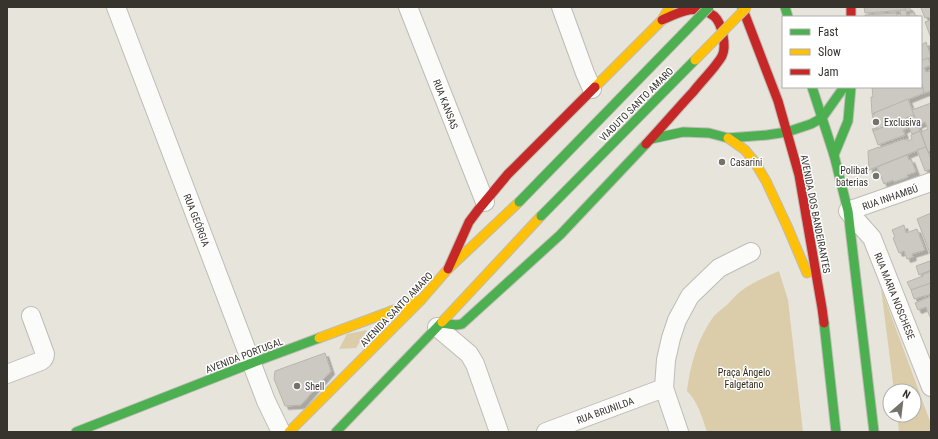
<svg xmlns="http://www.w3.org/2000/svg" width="938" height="439" viewBox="0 0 938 439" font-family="'Roboto Condensed',sans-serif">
<defs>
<filter id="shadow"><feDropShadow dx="3.5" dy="3.5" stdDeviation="0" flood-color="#0004"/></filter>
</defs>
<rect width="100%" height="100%" fill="#e7e4db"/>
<g fill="#dbcda9">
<path d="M779,271L788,300L803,432H707C702,417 698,402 687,391C690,365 698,337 714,316C718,312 723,308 728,304C732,299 736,295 741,291C753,282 766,277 779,271Z"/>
<path d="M881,288L931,424V432H899L897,415H914V391H894Z"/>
<path d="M367,330L356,348L339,349L347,334Z"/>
</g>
<g fill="#ccc8c2" stroke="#b8b5ae" filter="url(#shadow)">
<path d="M864,7H905L906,10L865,13Z"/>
<path d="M905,7H909L911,10L906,12Z"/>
<path d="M924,7H931V18H929L928,17L925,18L921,8Z"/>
<path d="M900,10H906L907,17H901Z"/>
<path d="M914,12L916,17H910L909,14Z"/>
<path d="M896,13L897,17H865V15Z"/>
<path d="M931,20V38L925,22Z"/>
<path d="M926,42L931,57L921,61V45Z"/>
<path d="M928,58L931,65L924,68L926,72L930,71L931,75V91L924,93L921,80V61Z"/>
<path d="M921,80L924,93L872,114L871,97H873L872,87H921Z"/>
<path d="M908,99L914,115L873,131L872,129L877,128L872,115L875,114L874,113Z"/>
<path d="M931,103V151L928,152L921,132L928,129L925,122L918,125L912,110Z"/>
<path d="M914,115L920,131L912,134L909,127L903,130L905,135L878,145L873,131Z"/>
<path d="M920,131L926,147L869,170L868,151L879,147V148L904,139L905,140L907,139L908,141L912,139L911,135Z"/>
<path d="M926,147L931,159V169L925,171L917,150Z"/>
<path d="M907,155L909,160L911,159L916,172L907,175L908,177L894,182L893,180L884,184L877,167Z"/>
<path d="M931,213V256L917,219Z"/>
<path d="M904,225L906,233L917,229L925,250L912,254L913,257L907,259L904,251L899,253L893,238L895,237L892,230Z"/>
<path d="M930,261L931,270L919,275L916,266Z"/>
<path d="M931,271V283L911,290L907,282L923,276L922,275Z"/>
<path d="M931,283V294L914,299L911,290Z"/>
<path d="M931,296V316L930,317L926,307L918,310L915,303Z"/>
<path d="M325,353L331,371L301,405L285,406L274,379L275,371Z"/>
</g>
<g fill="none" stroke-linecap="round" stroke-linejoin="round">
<defs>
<g id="street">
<path d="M116,7L266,401L281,432"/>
<path d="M408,7L485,202"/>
<path d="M561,7L585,73L592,89"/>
<path d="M931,182L848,211L872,238L931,387"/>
<path d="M437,327L469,354L475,364L499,432"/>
<path d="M7,374L41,361C44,359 45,358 45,354L31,316"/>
<path d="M546,432L664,388"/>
<path d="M679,432L664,388L666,360L671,338L677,320L690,296L719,268L751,252"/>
</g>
<g id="fast">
<path d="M785,7L788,17"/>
<path d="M812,87L834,155L848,211L874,432"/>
<path d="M651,139L683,132L709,133L728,138L767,135L787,132L811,124L822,118L844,87"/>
<path d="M834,155L848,121L851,87"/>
<path d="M441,323L456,325L462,324L560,235L646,144"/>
<path d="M824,323L836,432"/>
<path d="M76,432L252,363L319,338"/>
<path d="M336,432L442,322"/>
</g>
<g id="slow">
<path d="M595,87L662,20L669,8"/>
<path d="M728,138L745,150L754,161L766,181L787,226L807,273"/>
<path d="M442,322L541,216"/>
<path d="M319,338L421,300"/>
<path d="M289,432L421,300L448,269L519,202"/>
</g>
<g id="jam">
<path d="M742,7L778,101L799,175L822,308L824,323"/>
<path d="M851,7V17"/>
<path d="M646,144C662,127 677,109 693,92C700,83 708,75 715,66C717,63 720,60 722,56C727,46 722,23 714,16C696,3 680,12 662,20"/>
<path d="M448,269L469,222L478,210L508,174L595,87"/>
</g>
</defs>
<use href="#street" stroke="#bebcb5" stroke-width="20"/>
<use href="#fast" stroke="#bebcb5" stroke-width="11"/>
<use href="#slow" stroke="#bebcb5" stroke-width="11"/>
<use href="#jam" stroke="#bebcb5" stroke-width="11"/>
<use href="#street" stroke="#fbfbfa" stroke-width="18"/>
<use href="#fast" stroke="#4caf50" stroke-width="9"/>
<use href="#slow" stroke="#ffc107" stroke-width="9"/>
<use href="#jam" stroke="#c62828" stroke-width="9"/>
<defs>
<g id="fast-bridge">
<path d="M519,202L709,7"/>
<path d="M541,216L695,60"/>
</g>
<path id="slow-bridge" d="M695,60L747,7"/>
</defs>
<use href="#fast-bridge" stroke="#bebcb5" stroke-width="11" stroke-linecap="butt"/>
<use href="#slow-bridge" stroke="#bebcb5" stroke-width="11" stroke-linecap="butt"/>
<use href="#fast-bridge" stroke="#4caf50" stroke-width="9"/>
<use href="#slow-bridge" stroke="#ffc107" stroke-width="9"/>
</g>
<g fill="#75726b" stroke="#fff" stroke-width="1.5">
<circle cx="876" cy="122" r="4"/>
<circle cx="722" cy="162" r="4"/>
<circle cx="876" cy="176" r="4"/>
<circle cx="297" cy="386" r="4"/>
</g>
<g text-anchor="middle" stroke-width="3" stroke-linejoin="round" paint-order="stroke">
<g font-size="10" fill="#37342e" stroke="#fff">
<text transform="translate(446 104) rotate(69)" y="4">RUA KANSAS</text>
<text transform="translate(636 104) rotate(-45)" y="4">VIADUTO SANTO AMARO</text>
<text transform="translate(890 197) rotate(-19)" y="4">RUA INHAMBÚ</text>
<text transform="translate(816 214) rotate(79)" y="4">AVENIDA DOS BANDEIRANTES</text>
<text transform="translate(197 220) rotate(69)" y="4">RUA GEÓRGIA</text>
<text transform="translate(895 296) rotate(68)" y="4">RUA MARIA NOSCHESE</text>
<text transform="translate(396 309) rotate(-46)" y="4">AVENIDA SANTO AMARO</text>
<text transform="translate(244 355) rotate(-21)" y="4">AVENIDA PORTUGAL</text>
<text transform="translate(605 410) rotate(-20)" y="4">RUA BRUNILDA</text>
</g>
<g font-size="10" fill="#37342e" stroke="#fff" text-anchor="start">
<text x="884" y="126">Exclusiva</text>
<text x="730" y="166">Casarini</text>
<text x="868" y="174" text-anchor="end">Polibat<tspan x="868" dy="12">baterias</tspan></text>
<text x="305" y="390">Shell</text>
</g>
<g font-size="10" fill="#302917" stroke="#fff">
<text x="744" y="376">Praça Ângelo<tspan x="744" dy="12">Falgetano</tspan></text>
</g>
</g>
<rect width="938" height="439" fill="none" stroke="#37342e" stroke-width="16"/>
<rect x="782" y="16" width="140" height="72" fill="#ffffff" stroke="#afaeab"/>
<rect x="790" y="29" width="20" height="6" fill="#4caf50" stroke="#afaeab"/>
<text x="818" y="36" font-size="12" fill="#37342e">Fast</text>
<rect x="790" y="49" width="20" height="6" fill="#ffc107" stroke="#afaeab"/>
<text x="818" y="56" font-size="12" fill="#37342e">Slow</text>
<rect x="790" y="69" width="20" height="6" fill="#c62828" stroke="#afaeab"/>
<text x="818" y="76" font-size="12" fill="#37342e">Jam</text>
<g transform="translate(902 403) rotate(28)"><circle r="19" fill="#ffffff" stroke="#afaeab"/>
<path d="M0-3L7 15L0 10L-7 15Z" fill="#75726b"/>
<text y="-6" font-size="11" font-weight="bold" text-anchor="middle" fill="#37342e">N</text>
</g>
</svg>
